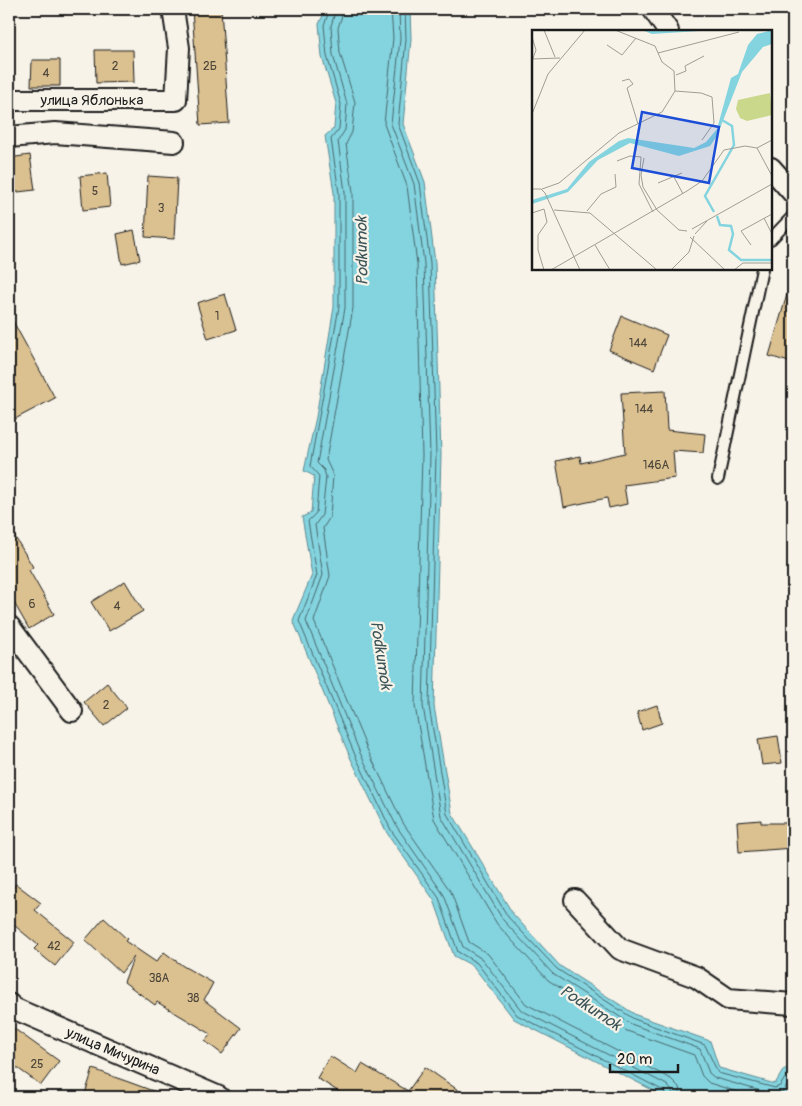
<svg xmlns="http://www.w3.org/2000/svg" width="802" height="1106" viewBox="0 0 802 1106" font-family="Pangolin,sans-serif">
<rect width="100%" height="100%" fill="#f7f3e8"/>
<filter id="ink" filterUnits="userSpaceOnUse"><feTurbulence type="fractalNoise" baseFrequency=".02" numOctaves="2"/><feDisplacementMap in="SourceGraphic" scale="10" xChannelSelector="R" yChannelSelector="G"/><feConvolveMatrix kernelMatrix="1 2 1 2 8 2 1 2 1" color-interpolation-filters="sRGB"/></filter>
<g filter="url(#ink)">
<path fill="#84d4e0" stroke="#5a8a92" d="M326,9H410L411,39L403,124L425,182L435,263L441,455L434,706L452,813L513,914L560,966L636,1015L710,1041L719,1068L775,1084L784,1069H793V1097H666L514,1019L473,966L454,956L434,900L387,833L350,757L293,620L312,575L302,517L311,513L314,476L304,471L316,417L334,307V193L325,136L334,128L336,103L322,57L319,24Z"/>
<g fill="none" stroke-linecap="round" stroke-linejoin="round">
<g stroke="#46666a" stroke-width="1">
<path d="M330,9L324,25L327,56L341,104L339,129L331,139L339,193V307L310,466L319,476L316,513L308,521L317,575L299,621L355,755L391,830L439,898L458,952L477,963L517,1015L664,1091L667,1097"/>
<path d="M336,9L331,26L333,55L347,104L345,130L338,141L345,192V308L317,463L324,470L326,477L322,515L315,525L323,575L306,621L360,753L397,827L444,895L463,947L482,959L521,1010L667,1085L672,1091L673,1097"/>
<path d="M344,9L338,28L340,53L355,102L352,132L346,144L353,192V308L326,460L333,475L330,517L323,528L330,576L314,621L367,749L403,823L451,892L469,942L488,954L526,1004L671,1079L679,1087L681,1097"/>
<path d="M391,9L393,38L384,124L407,186L417,264L422,455L415,706L434,819L497,924L548,980L627,1031L694,1055L702,1076L709,1083L754,1097"/>
<path d="M399,9L400,39L391,124L414,184L424,263L430,455L423,706L441,816L503,920L553,974L631,1024L700,1049L709,1073L715,1078L775,1095L783,1092L790,1081L793,1080"/>
<path d="M405,9L406,39L398,124L420,183L430,263L436,455L429,706L447,814L508,917L557,969L634,1019L705,1045L718,1073L775,1088L780,1086L787,1075L793,1074"/>
</g>
</g>
<g fill="#dbc090" stroke="#1c1c1c">
<path d="M192,9H221L229,123L200,125Z"/>
<path d="M95,50H133L134,82L96,83Z"/>
<path d="M32,60H60V86H31Z"/>
<path d="M30,155L35,190L9,193V158Z"/>
<path d="M107,173L110,207L83,210L80,176Z"/>
<path d="M148,176L177,178L174,239L145,237Z"/>
<path d="M134,230L140,260L122,264L117,234Z"/>
<path d="M788,291H793V344L789,362L769,356Z"/>
<path d="M225,294L236,330L208,339L197,303Z"/>
<path d="M9,314L55,398L15,419L9,407Z"/>
<path d="M622,316L667,335L654,369L609,350Z"/>
<path d="M665,391L667,430L705,434L703,453L673,451L675,478L624,485L627,504L609,508L607,498L564,507L556,461L580,456L581,463L625,453L621,393Z"/>
<path d="M9,527L33,567L29,570L54,614L29,629L9,594Z"/>
<path d="M125,581L143,611L109,631L91,602Z"/>
<path d="M107,683L127,708L104,726L84,702Z"/>
<path d="M657,705L662,723L642,730L637,712Z"/>
<path d="M778,736L782,763L762,765L758,739Z"/>
<path d="M761,820V823H793V848L739,852L737,822Z"/>
<path d="M16,884L41,903L35,910L74,942L55,966L34,949L38,945L9,921V893Z"/>
<path d="M104,918L127,939L125,941L156,962L164,952L183,966L213,983L204,1000L241,1028L222,1054L205,1041L211,1034L157,1002L155,1005L124,982L134,956L121,973L85,940Z"/>
<path d="M9,1025L59,1061L41,1085L9,1062Z"/>
<path d="M330,1056L357,1073L362,1064L408,1091L425,1067L468,1097H347L317,1078Z"/>
<path d="M93,1069L164,1095V1097H84Z"/>
</g>
<g fill="none" stroke-linecap="round" stroke-linejoin="round">
<defs>
<g id="service">
<path d="M771,239L793,216"/>
<path d="M718,479L762,269"/>
</g>
<g id="minor">
<path d="M653,9L668,31"/>
<path d="M9,100H176L179,48L173,9"/>
<path d="M9,137L55,133L174,142"/>
<path d="M771,168L793,193"/>
<path d="M9,626L72,711"/>
<path d="M575,900L620,949L696,977L728,999L793,1004"/>
<path d="M9,1004L13,1008L219,1097"/>
</g>
</defs>
<use href="#service" stroke="#1c1c1c" stroke-width="14"/>
<use href="#minor" stroke="#1c1c1c" stroke-width="24"/>
<use href="#service" stroke="#f7f3e8" stroke-width="10"/>
<use href="#minor" stroke="#f7f3e8" stroke-width="20"/>
</g>
</g>
<g text-anchor="middle" stroke-width="4.5" stroke-linejoin="round" paint-order="stroke">
<g font-size="12" fill="#4c4539">
<text x="115" y="70">2</text>
<text x="210" y="70">2Б</text>
<text x="46" y="77">4</text>
<text x="95" y="195">5</text>
<text x="161" y="212">3</text>
<text x="217" y="320">1</text>
<text x="638" y="347">144</text>
<text x="644" y="413">144</text>
<text x="656" y="469">146А</text>
<text x="32" y="608">6</text>
<text x="117" y="610">4</text>
<text x="106" y="709">2</text>
<text x="54" y="950">42</text>
<text x="159" y="982">38А</text>
<text x="193" y="1002">38</text>
<text x="37" y="1068">25</text>
</g>
<g font-size="15" fill="#1c1c1c" stroke="#f7f3e8">
<text x="92" y="105">улица Яблонька</text>
<text transform="translate(113 1051) rotate(23)" y="5">улица Мичурина</text>
</g>
<g font-size="16" font-style="italic" fill="#3b5357" stroke="#f7f3e8">
<text transform="translate(361 251) rotate(-91)" y="6">Podkumok</text>
<text transform="translate(382 655) rotate(81)" y="6">Podkumok</text>
<text transform="translate(591 1007) rotate(33)" y="6">Podkumok</text>
</g>
</g>
<g transform="translate(532 30)">
<rect width="240" height="240" fill="#f7f3e8"/>
<path d="M238,63L240,85L215,91L208,88L204,79L206,70Z" fill="#cad88c"/>
<path d="M110,0L118,1L184,0L120,4ZM240,0V14L231,17L210,42L185,106L178,116L147,126L98,113L66,130L36,162L0,174V170L35,159L57,132L87,111L96,108L162,118L174,112L185,99L199,48L206,44L216,15L225,4Z" fill="#84d4e0"/>
<path fill="none" stroke="#84d4e0" stroke-width="2.5" d="M182,182L173,166L202,115L200,96L190,90M185,186L188,195L199,196L201,204L197,220L209,230H240"/>
<path fill="none" stroke="#9f9d96" stroke-width="1" d="M12,0L23,27M0,7L4,20L0,31M75,15L90,25L104,8M126,23L207,2M0,29L28,28M144,45L154,41L153,36L172,26M90,51L97,49L101,54L95,58L106,94M143,61L169,63L180,67L182,93L170,110M0,84L16,44L53,0M225,118L240,146M225,118L240,110M112,128L109,145L111,157L125,180L147,200L155,201M85,131L98,126L109,127L107,154L121,182M142,147L151,164M126,153L150,143M0,159H9L13,163L48,240M10,159L27,153L87,103L130,82L143,61L142,41L130,32L123,16L83,0M22,180L58,183L125,240M55,181L69,164L84,157L83,144M0,183L12,179L15,192L6,205V220L12,240M232,188L240,204M160,199L240,154M163,204L175,191M158,207L193,240M63,215L78,240M219,215L209,201L240,184M19,240L155,161L170,151L192,120L213,116L225,118M139,240L157,222L162,206M202,240L211,233H240"/>
<path fill="#1d4ed8" fill-opacity="0.15" stroke="#1d4ed8" stroke-width="2.5" d="M110,82L187,97L177,153L100,138Z"/>
<rect width="240" height="240" fill="none" stroke="#1c1c1c" stroke-width="2.5"/>
</g>
<rect width="802" height="1106" fill="none" stroke="#f7f3e8" stroke-width="30"/>
<rect x="15" y="15" width="772" height="1076" fill="none" stroke="#1c1c1c" stroke-width="2" filter="url(#ink)"/>
<path d="M610 1064v8h68v-8" fill="none" stroke="#1c1c1c" stroke-width="2.5"/>
<text x="617" y="1064" font-size="15" fill="#1c1c1c" stroke="#f7f3e8" stroke-width="4" paint-order="stroke">20 m</text>
</svg>
